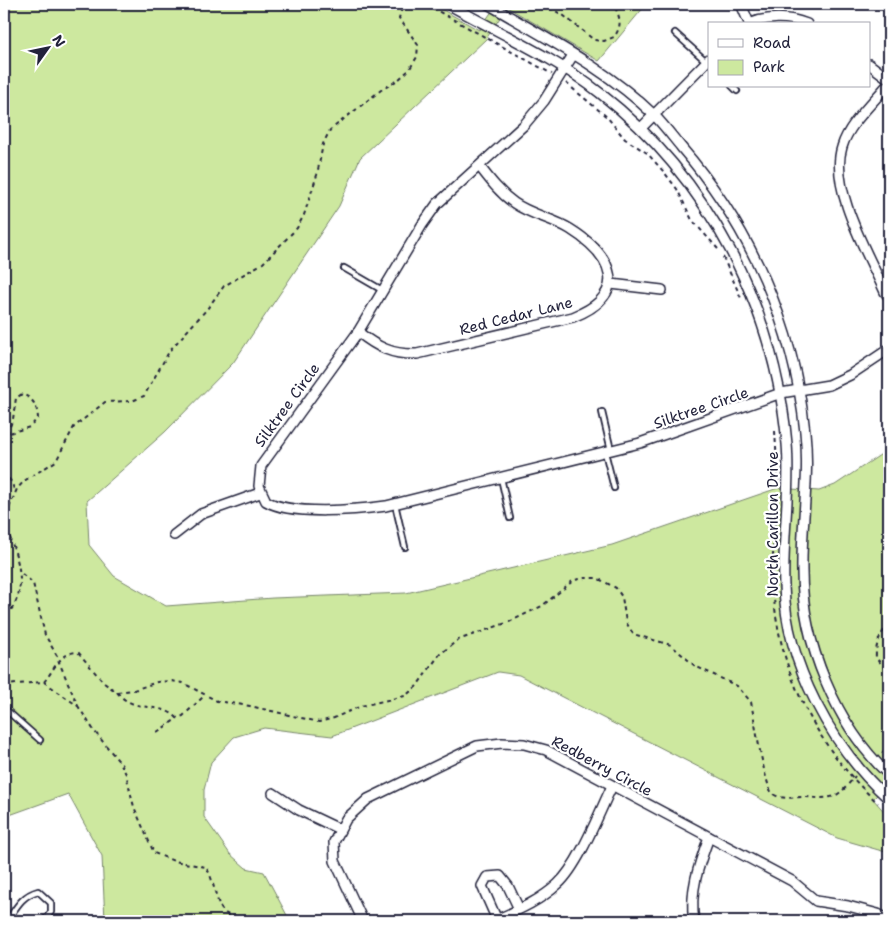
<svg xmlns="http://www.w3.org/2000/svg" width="893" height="925" viewBox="0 0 893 925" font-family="'Shantell Sans',sans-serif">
<rect width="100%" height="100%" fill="#fff"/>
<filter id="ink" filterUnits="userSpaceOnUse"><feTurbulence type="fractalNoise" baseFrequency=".02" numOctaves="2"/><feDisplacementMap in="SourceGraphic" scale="10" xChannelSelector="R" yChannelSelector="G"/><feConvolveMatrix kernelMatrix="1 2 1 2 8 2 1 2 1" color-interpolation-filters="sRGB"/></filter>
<g filter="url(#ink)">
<path fill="#cde89f" stroke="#78856d" d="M4,4H281L287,6L289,4H432L479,30L497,4H641L644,7L599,61L507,7L486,39L360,158L339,206L233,363L165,432L87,501L89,545L114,576L166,606L273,598L406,593L612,545L778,488L819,491L835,485L889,449V783L873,799L889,817V853L837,838L519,675L498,672L332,736L264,728L234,737L211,762L204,790V817L230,854L246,868L264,872L290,921H105L102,856L68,794L4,817Z"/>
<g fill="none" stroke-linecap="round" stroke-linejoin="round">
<defs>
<g id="service">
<path d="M675,33L706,61"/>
<path d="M732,86L737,91"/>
<path d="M344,268L382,290"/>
<path d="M602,412L611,450"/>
<path d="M605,452L614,488"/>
<path d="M501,478L510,518"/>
<path d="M395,504L405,547"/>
<path d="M4,708L40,740"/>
<path d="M9,918C17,906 23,895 38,891L51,903V912L44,921"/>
</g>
<g id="minor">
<path d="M448,4C497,32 556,58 600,93C709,178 775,308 787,444C791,492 782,539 784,586C786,664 832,748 889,799"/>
<path d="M488,4C545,38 606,68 654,115C663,124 672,136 681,147C750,227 794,325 805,432C810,478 801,524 802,571C802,642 836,726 889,775"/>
<path d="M741,4L749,23"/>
<path d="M749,24C769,16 787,16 807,24"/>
<path d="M573,55L544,101L524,125L437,204L422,225L358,332L261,466L259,486L266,501C291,516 357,510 386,506L640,443L781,393L829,385L850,375L889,349"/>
<path d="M869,64L889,79"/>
<path d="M889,83C874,102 849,123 842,147C829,188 868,254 885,292L889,297"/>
<path d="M641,128L709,59"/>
<path d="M611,284L662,290"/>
<path d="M358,332C377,347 392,355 417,354L573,317C631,294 613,256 570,229C552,218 531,215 514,203C500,193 490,180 480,167"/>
<path d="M174,535L201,514L260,493"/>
<path d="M273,793L299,810L339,829"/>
<path d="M4,918L19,921"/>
<path d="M497,920L482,886L487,877L500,876L508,886L519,909"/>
<path d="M363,921L335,861L334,842L346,819L368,799L477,746L502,743L524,744L546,750L792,881L816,901L848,906L878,914L889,920"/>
<path d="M494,921C516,911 540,901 558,884C579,865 599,813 612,786"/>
<path d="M694,921C689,892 699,864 709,837"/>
</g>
</defs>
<use href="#service" stroke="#22223b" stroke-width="8"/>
<use href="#minor" stroke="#22223b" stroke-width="12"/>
<g stroke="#22223b" stroke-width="2" stroke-dasharray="4 4" stroke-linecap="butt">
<path d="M425,4L552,74"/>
<path d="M542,4L563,15L594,40L604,41L614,37C623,25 620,16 613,4"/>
<path d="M566,83L607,117L625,139L647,153L664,172L677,189L692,220L718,249"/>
<path d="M723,257L741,298"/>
<path d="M775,431L778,481"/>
<path d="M4,441L13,419L16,398L22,394C34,399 37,406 38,418L30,427L9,433"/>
<path d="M4,472L12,483L15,493"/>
<path d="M776,513C773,545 771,576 775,608C784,683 822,753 878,803"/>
<path d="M4,514L9,508L17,489L24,481L56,461L74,427L105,402L132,401L144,396L170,350L207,309L224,286L263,263L297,228L304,215L317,175L323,144L330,130L381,90L398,80L409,70L417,57L418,45L399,18L403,4"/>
<path d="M4,522C16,554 33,590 4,618"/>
<path d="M22,574L33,583L45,635L60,661"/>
<path d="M889,624C880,634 875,645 876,658L889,672"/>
<path d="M44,682L78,706L59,662"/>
<path d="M4,685L44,682C54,670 60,652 78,652L104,683L117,692L134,690L157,682L172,681L183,683L217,701L250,706L319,722L334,718L361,706L405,696L416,687L440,654L458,640L509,622L542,606L574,580L585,578H597L616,588L622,597L626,622L633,634L671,645L695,666L737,686L751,702C754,717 765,788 773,794C783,801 797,796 807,797C834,800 839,797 855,776"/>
<path d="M117,692C133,714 161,701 177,718L183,716L204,696"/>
<path d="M78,706L95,732L121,764L126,774L134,807L154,853L174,861L206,867C215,881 215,903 224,912C230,918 240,916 246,921"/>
<path d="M157,732L178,718"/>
<path d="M882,753L889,746"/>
<path d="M884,807L889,812"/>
</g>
<use href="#service" stroke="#fff" stroke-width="4.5"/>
<use href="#minor" stroke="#fff" stroke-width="9"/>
</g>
</g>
<g text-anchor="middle" stroke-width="4.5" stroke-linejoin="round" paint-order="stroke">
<g font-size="15" fill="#22223b" stroke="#fff">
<text transform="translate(516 316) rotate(-14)" y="5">Red Cedar Lane</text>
<text transform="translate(287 405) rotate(-54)" y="5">Silktree Circle</text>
<text transform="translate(701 408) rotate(-19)" y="5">Silktree Circle</text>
<text transform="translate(773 524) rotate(-90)" y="5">North Carillon Drive</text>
<text transform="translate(602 766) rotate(28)" y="5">Redberry Circle</text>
</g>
</g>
<rect width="893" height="925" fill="none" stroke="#fff" stroke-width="20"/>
<rect x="10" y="10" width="873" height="905" fill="none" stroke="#22223b" stroke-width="2" filter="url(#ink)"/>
<rect x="708" y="22" width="162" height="65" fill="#ffffff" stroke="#a7a7b1"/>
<rect x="718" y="39" width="25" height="8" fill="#ffffff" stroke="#a7a7b1"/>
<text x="753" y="48" font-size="15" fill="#22223b">Road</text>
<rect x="718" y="60" width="25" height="15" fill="#cde89f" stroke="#a7a7b1"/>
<text x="753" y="72" font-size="15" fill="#22223b">Park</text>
<g transform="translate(48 48) rotate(57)" stroke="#ffffff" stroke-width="4" paint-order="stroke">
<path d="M0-4L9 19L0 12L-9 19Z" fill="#22223b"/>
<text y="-8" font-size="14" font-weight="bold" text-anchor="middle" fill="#22223b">N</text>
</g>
</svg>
